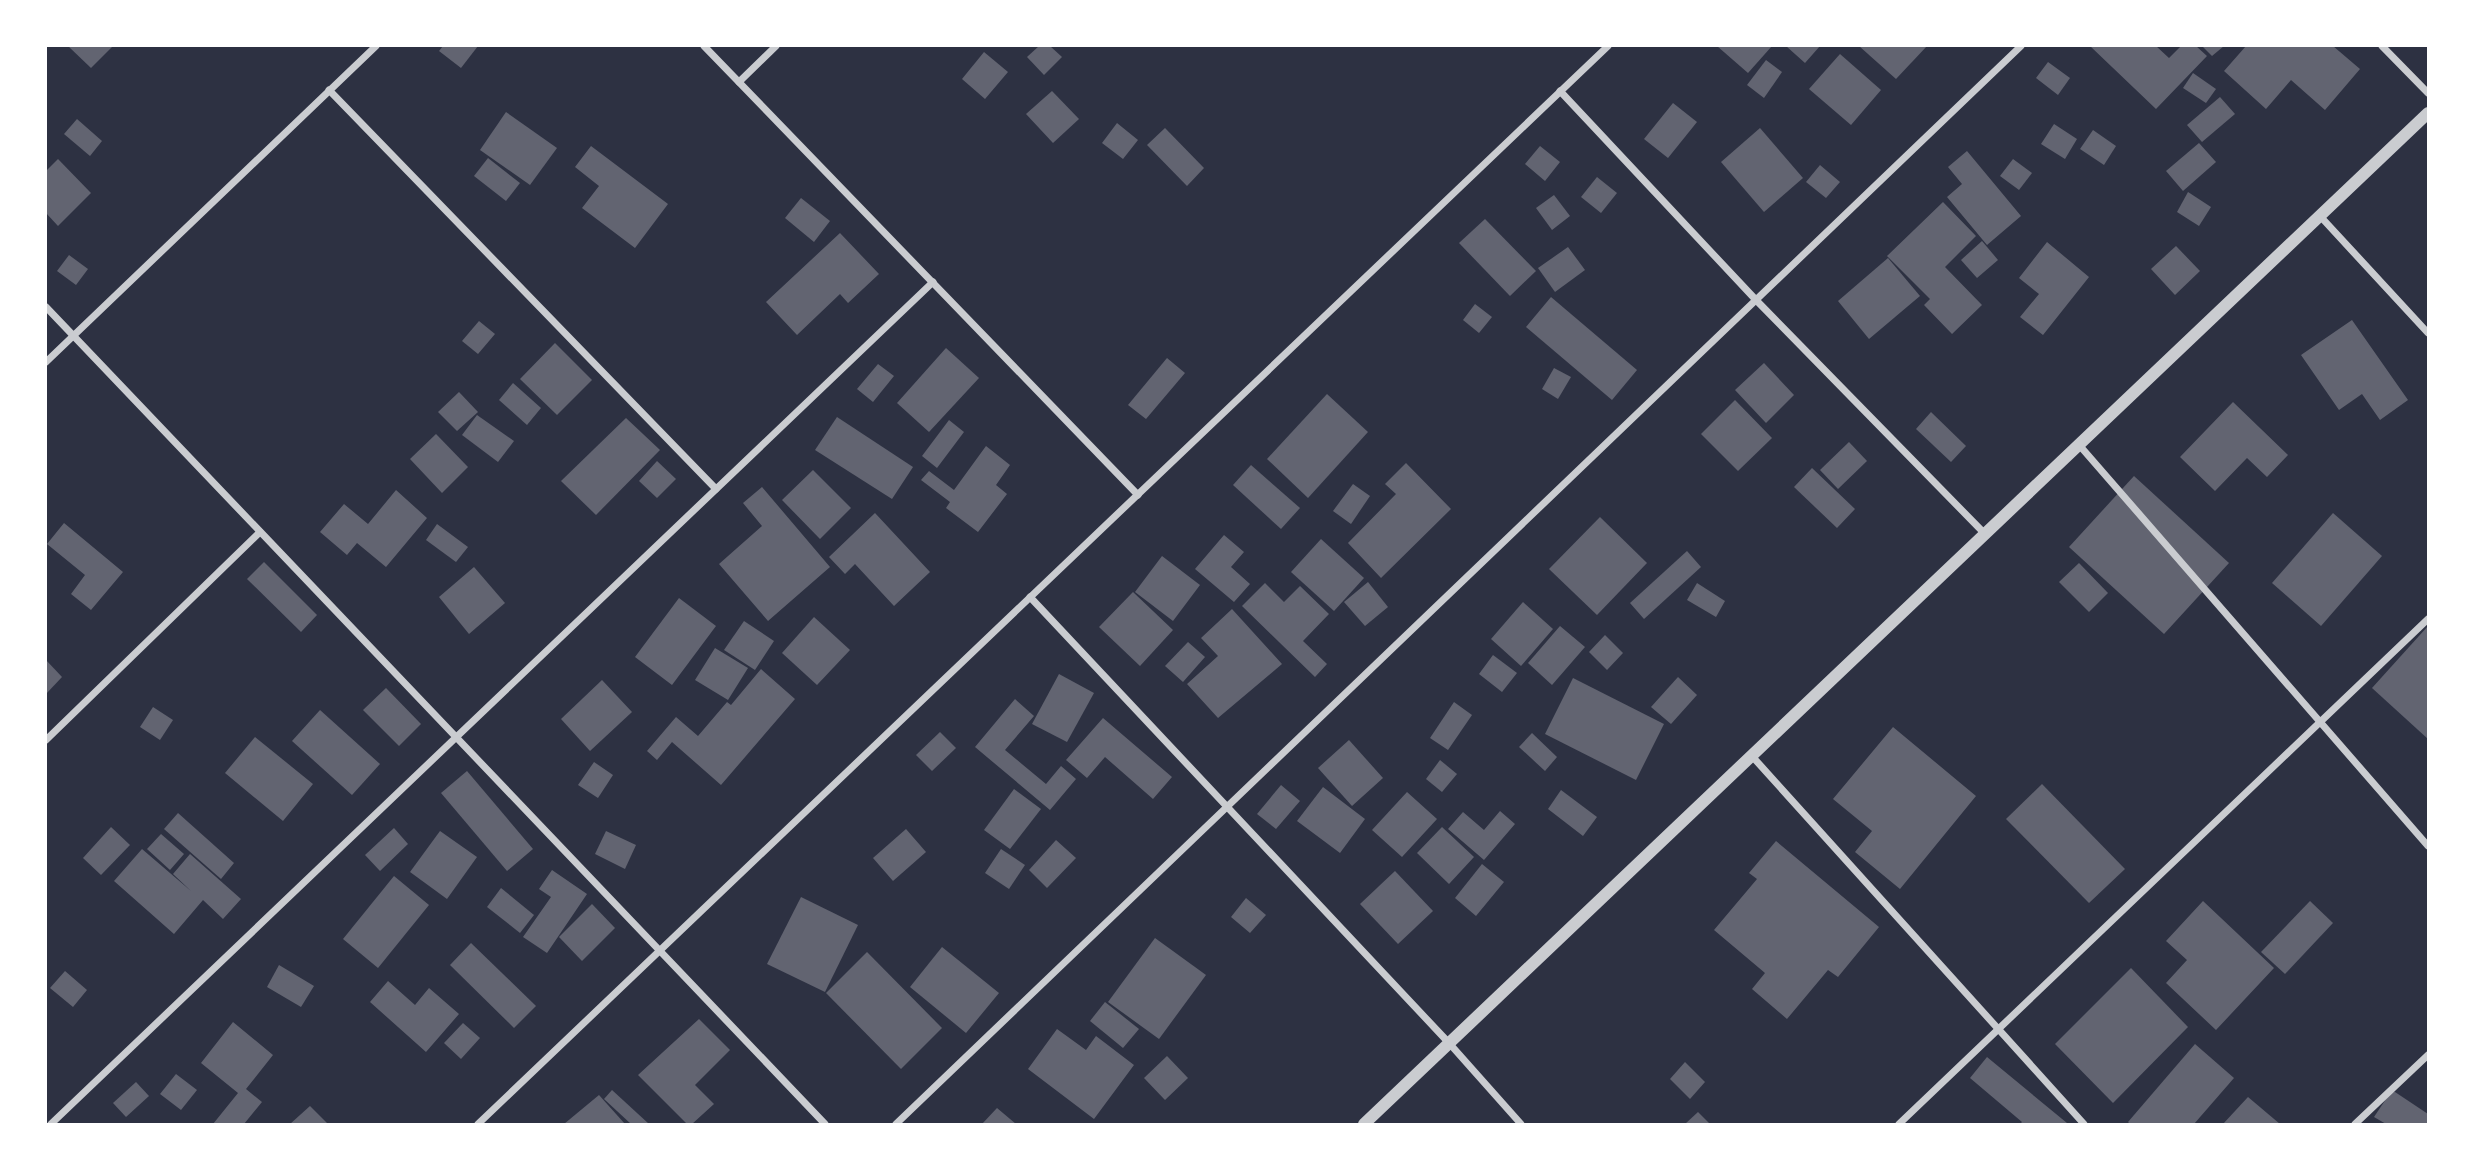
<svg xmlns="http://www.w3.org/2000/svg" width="2474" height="1170" viewBox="0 0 2474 1170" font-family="'Varela Round',sans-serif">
<rect width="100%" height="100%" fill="#2d3142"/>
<g fill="#626471">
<path d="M68,46H113L91,68Z"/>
<path d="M443,46H478L461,68L439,51Z"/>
<path d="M1039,46H1050L1062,57L1044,75L1027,57Z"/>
<path d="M1717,46H1772L1748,73Z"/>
<path d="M1786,46H1820L1805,63Z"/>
<path d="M1859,46H1927L1896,79Z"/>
<path d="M2090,46H2156L2169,58L2181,46H2196L2207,56L2156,109Z"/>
<path d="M2202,46H2224L2212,56Z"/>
<path d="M2246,46H2333L2360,69L2325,110L2291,80L2266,109L2224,71Z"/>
<path d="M984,52L1008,72L985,99L962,79Z"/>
<path d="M1840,54L1881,90L1851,125L1809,89Z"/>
<path d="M1766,60L1782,72L1764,98L1747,85Z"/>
<path d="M2048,62L2070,78L2058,95L2036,78Z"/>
<path d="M2193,73L2216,89L2206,103L2183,88Z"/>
<path d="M1052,91L1079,119L1053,143L1026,114Z"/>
<path d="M2220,97L2235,114L2202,142L2187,125Z"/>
<path d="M1673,103L1697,122L1668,158L1644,139Z"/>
<path d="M506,112L557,148L530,185L480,150Z"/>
<path d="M77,119L102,141L90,156L64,134Z"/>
<path d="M1117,123L1138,140L1123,159L1102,143Z"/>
<path d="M2054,124L2077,139L2065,159L2041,144Z"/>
<path d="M1165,128L1204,168L1187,186L1147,145Z"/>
<path d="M1760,128L1803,178L1764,212L1721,162Z"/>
<path d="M2093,130L2116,146L2104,165L2080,149Z"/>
<path d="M2199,143L2216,162L2183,191L2166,171Z"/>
<path d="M591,146L668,204L635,248L582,208L599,186L575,167Z"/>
<path d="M1540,146L1560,162L1545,181L1525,164Z"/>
<path d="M1967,151L2021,216L1987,245L1947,197L1962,184L1948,167Z"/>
<path d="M488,158L520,183L506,201L474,176Z"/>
<path d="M58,159L91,193L58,226L46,213V171Z"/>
<path d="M2013,159L2032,173L2019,190L2000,176Z"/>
<path d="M1820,165L1840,182L1826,198L1806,182Z"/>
<path d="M1597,177L1617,193L1601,213L1581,197Z"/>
<path d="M2188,192L2211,207L2199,226L2177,212Z"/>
<path d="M1554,195L1570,216L1552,230L1536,208Z"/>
<path d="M801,198L830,221L814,242L785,218Z"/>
<path d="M1943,202L1976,236L1945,267L1982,305L1952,334L1924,305L1930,299L1887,256Z"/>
<path d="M1485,219L1536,271L1510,296L1459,243Z"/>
<path d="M840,233L879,274L848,303L840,294L797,335L766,302Z"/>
<path d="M1982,241L1998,260L1977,278L1961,260Z"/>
<path d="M2047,242L2089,277L2043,335L2020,317L2039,294L2019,278Z"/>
<path d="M2176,246L2200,271L2175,295L2151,269Z"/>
<path d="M1568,247L1585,270L1555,292L1538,268Z"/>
<path d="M69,255L88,269L76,285L57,271Z"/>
<path d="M1888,258L1920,296L1869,339L1838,301Z"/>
<path d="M1551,297L1637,370L1612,400L1526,327Z"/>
<path d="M1475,304L1492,317L1479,333L1463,320Z"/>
<path d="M2352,320L2408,400L2380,420L2362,394L2339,410L2301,355Z"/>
<path d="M479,321L495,334L478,354L462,341Z"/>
<path d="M555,343L592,380L557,415L520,379Z"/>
<path d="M946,348L979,378L929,432L897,403Z"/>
<path d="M1167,358L1185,373L1146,419L1128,405Z"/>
<path d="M1764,363L1794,395L1766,423L1735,390Z"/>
<path d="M878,364L894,376L873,402L857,389Z"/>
<path d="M1554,368L1571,377L1558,399L1542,389Z"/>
<path d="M513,383L541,408L527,425L499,400Z"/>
<path d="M459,392L478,412L457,431L438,412Z"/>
<path d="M1327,394L1368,432L1308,498L1267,459Z"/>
<path d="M1735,400L1772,438L1738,471L1701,434Z"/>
<path d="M2233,402L2288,455L2267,477L2247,458L2215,491L2180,457Z"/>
<path d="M1931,412L1966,446L1951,462L1916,429Z"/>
<path d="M477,415L514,441L498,462L462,435Z"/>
<path d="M837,417L913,467L892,499L815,450Z"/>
<path d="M626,418L660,450L596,515L561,481Z"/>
<path d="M949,420L964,432L937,468L922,456Z"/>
<path d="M436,434L468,467L442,493L410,459Z"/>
<path d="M1849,442L1867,461L1838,489L1820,470Z"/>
<path d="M986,446L1010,465L996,485L1007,494L978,532L946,508L950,502L921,480L929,471L954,490Z"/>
<path d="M657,461L676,479L657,498L639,481Z"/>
<path d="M1406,463L1451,509L1381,578L1348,543L1396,494L1385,484Z"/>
<path d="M1251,465L1300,508L1281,529L1233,485Z"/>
<path d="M1812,468L1855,509L1837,528L1794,487Z"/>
<path d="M813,470L851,508L820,539L782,500Z"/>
<path d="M2134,476L2229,563L2164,634L2069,547Z"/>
<path d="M1353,484L1370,496L1351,524L1333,511Z"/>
<path d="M762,487L830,567L768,621L719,564L762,526L743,503Z"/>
<path d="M396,490L427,518L386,567L357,543L347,555L320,532L344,504L368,524Z"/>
<path d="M875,513L930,572L894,606L855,564L845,574L829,557Z"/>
<path d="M2333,513L2382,556L2321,626L2272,583Z"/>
<path d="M1600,517L1647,563L1597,615L1549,569Z"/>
<path d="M64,523L123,572L91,610L71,594L85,575L47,544Z"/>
<path d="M437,524L468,547L456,562L426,540Z"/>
<path d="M1224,535L1244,552L1231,567L1250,584L1234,602L1195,569Z"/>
<path d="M1321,539L1364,578L1334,611L1291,572Z"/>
<path d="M1687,551L1701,567L1644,619L1630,603Z"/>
<path d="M1162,556L1200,585L1173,621L1135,592Z"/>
<path d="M264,562L317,615L301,632L247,579Z"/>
<path d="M2079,563L2108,593L2089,612L2059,582Z"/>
<path d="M474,567L505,603L469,634L439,597Z"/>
<path d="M1368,582L1388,607L1365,626L1344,602Z"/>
<path d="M1265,583L1284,602L1300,586L1329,614L1303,641L1327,664L1315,677L1242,606Z"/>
<path d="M1697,583L1725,601L1716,617L1687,600Z"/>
<path d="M1133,592L1173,630L1140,666L1099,627Z"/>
<path d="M679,598L716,626L672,685L635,657Z"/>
<path d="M1523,602L1553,629L1521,666L1491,639Z"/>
<path d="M1232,609L1282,664L1218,718L1187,684L1218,656L1201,638Z"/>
<path d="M814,617L850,650L817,685L782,653Z"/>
<path d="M744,621L774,641L755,670L724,650Z"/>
<path d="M1560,626L1585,647L1552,685L1528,663Z"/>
<path d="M2428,626V739L2372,688Z"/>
<path d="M1605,635L1623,653L1607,670L1589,652Z"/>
<path d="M1188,642L1205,657L1183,682L1165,666Z"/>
<path d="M715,648L748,668L728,700L695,680Z"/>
<path d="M1493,655L1517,673L1502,692L1479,674Z"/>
<path d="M46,660L62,677L46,694Z"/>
<path d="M761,669L795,699L721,785L672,742L657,760L647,751L676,717L698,736L727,702L731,705Z"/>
<path d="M1059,674L1094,693L1067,742L1032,724Z"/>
<path d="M1678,677L1697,695L1671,724L1651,707Z"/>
<path d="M1573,678L1664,724L1636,780L1545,734Z"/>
<path d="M602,680L632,712L590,751L561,719Z"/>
<path d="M386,688L421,724L399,746L363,710Z"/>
<path d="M1015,699L1034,716L1005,750L1046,784L1061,766L1076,779L1050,810L975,747Z"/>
<path d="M1454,702L1472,715L1448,750L1430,738Z"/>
<path d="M153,707L173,720L160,740L140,727Z"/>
<path d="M320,710L380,764L352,795L292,741Z"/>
<path d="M1103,718L1172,777L1153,799L1105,757L1087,778L1066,760Z"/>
<path d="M1893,727L1976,796L1900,889L1855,852L1872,831L1833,799Z"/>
<path d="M940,732L956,748L932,771L916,755Z"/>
<path d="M1532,733L1557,757L1545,771L1519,747Z"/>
<path d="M255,737L313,784L283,821L225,773Z"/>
<path d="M1349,740L1383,778L1352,806L1318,768Z"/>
<path d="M1440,760L1457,774L1442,792L1426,779Z"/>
<path d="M594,762L613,775L598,798L578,785Z"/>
<path d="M467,771L533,849L507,871L441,793Z"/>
<path d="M2042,784L2125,869L2089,903L2006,819Z"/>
<path d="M1281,785L1300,801L1276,829L1257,814Z"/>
<path d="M1323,787L1365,819L1340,853L1297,821Z"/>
<path d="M1014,789L1041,809L1010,849L984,830Z"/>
<path d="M1561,790L1597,817L1583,836L1548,809Z"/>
<path d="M1407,792L1437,819L1402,857L1372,830Z"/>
<path d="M1500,811L1515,824L1484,860L1448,829L1463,812L1484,830Z"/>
<path d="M178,813L234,863L221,879L164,829Z"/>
<path d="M111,827L130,845L101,875L83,858Z"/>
<path d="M1442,827L1474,857L1449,884L1417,853Z"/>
<path d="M394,828L408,844L380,871L365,855Z"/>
<path d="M906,829L926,852L893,881L873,858Z"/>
<path d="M440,831L477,857L447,899L410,872Z"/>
<path d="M606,831L636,845L625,869L595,854Z"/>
<path d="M161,834L184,854L170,870L147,849Z"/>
<path d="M1056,840L1076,858L1047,888L1029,870Z"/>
<path d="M1776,841L1879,927L1838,977L1828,970L1787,1019L1752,989L1765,973L1714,930L1757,879L1749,873Z"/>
<path d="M142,849L191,891L173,874L190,854L241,899L223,919L203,900L174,934L114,881Z"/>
<path d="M1001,849L1025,865L1009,889L985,873Z"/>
<path d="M1482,864L1504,882L1476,916L1455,898Z"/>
<path d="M552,870L587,894L547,953L523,937L551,897L539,889Z"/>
<path d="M1395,871L1433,911L1398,944L1360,904Z"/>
<path d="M394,876L429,905L378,968L343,939Z"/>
<path d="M501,888L534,915L520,933L487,907Z"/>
<path d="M801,897L858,925L825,992L767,964Z"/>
<path d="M1246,898L1266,915L1250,933L1231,917Z"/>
<path d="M2203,901L2274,968L2216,1030L2166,983L2187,960L2166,941Z"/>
<path d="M2310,901L2333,923L2285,974L2261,952Z"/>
<path d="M592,904L615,928L582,961L559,937Z"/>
<path d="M1155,938L1206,975L1159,1039L1108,1002Z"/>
<path d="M471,943L536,1006L514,1028L450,965Z"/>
<path d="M942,947L999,993L966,1033L910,987Z"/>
<path d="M867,952L942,1028L901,1069L826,993Z"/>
<path d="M279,965L314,986L301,1007L267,987Z"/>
<path d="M2131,968L2188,1027L2113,1103L2055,1044Z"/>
<path d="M65,971L87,990L73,1007L50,988Z"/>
<path d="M388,981L415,1005L429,988L459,1014L426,1052L370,1002Z"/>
<path d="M1105,1002L1139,1029L1123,1048L1090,1021Z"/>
<path d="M699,1019L730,1050L695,1085L714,1104L692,1124H687L638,1075Z"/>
<path d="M233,1022L273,1055L246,1089L262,1102L244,1124H213L238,1093L201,1063Z"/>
<path d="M463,1023L480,1038L461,1059L444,1043Z"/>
<path d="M1057,1029L1086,1050L1096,1036L1134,1065L1094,1119L1028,1069Z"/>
<path d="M2195,1044L2234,1078L2194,1124H2130L2128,1122Z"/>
<path d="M1167,1056L1188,1078L1165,1100L1144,1078Z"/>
<path d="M1987,1057L2067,1123L2066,1124H2020L2022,1122L1970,1078Z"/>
<path d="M1685,1062L1705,1082L1690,1099L1670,1079Z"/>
<path d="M176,1074L197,1090L181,1110L160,1094Z"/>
<path d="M136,1082L149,1096L126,1117L113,1103Z"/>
<path d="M612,1090L649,1124H631L604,1099Z"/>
<path d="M2392,1090L2428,1114V1124H2386L2374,1117Z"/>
<path d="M599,1095L625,1124H564Z"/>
<path d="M2248,1097L2280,1124H2223Z"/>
<path d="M310,1106L328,1124H290Z"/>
<path d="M997,1108L1016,1124H982Z"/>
<path d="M1698,1112L1710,1124H1685Z"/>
</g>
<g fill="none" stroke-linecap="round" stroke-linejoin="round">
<g stroke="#caccd0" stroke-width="7">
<path d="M704,46L1138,495"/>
<path d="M2382,46L2428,93"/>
<path d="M739,82L776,46"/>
<path d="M329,90L716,489"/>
<path d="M1560,91L1756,300L1986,535"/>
<path d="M2320,216L2428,333"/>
<path d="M46,307L825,1124"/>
<path d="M46,362L376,46"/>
<path d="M2080,446L2428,846"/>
<path d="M1030,597L1449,1043L1521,1124"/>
<path d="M46,740L260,532"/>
<path d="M1751,755L2084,1124"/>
<path d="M51,1124L933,282"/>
<path d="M478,1124L1608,46"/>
<path d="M896,1124L2021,46"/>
<path d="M1899,1124L2428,619"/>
<path d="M2355,1124L2428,1055"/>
</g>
<path stroke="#caccd0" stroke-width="12" d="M1364,1124L2428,113"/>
</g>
<rect width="2474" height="1170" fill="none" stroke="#ffffff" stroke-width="94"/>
</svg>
